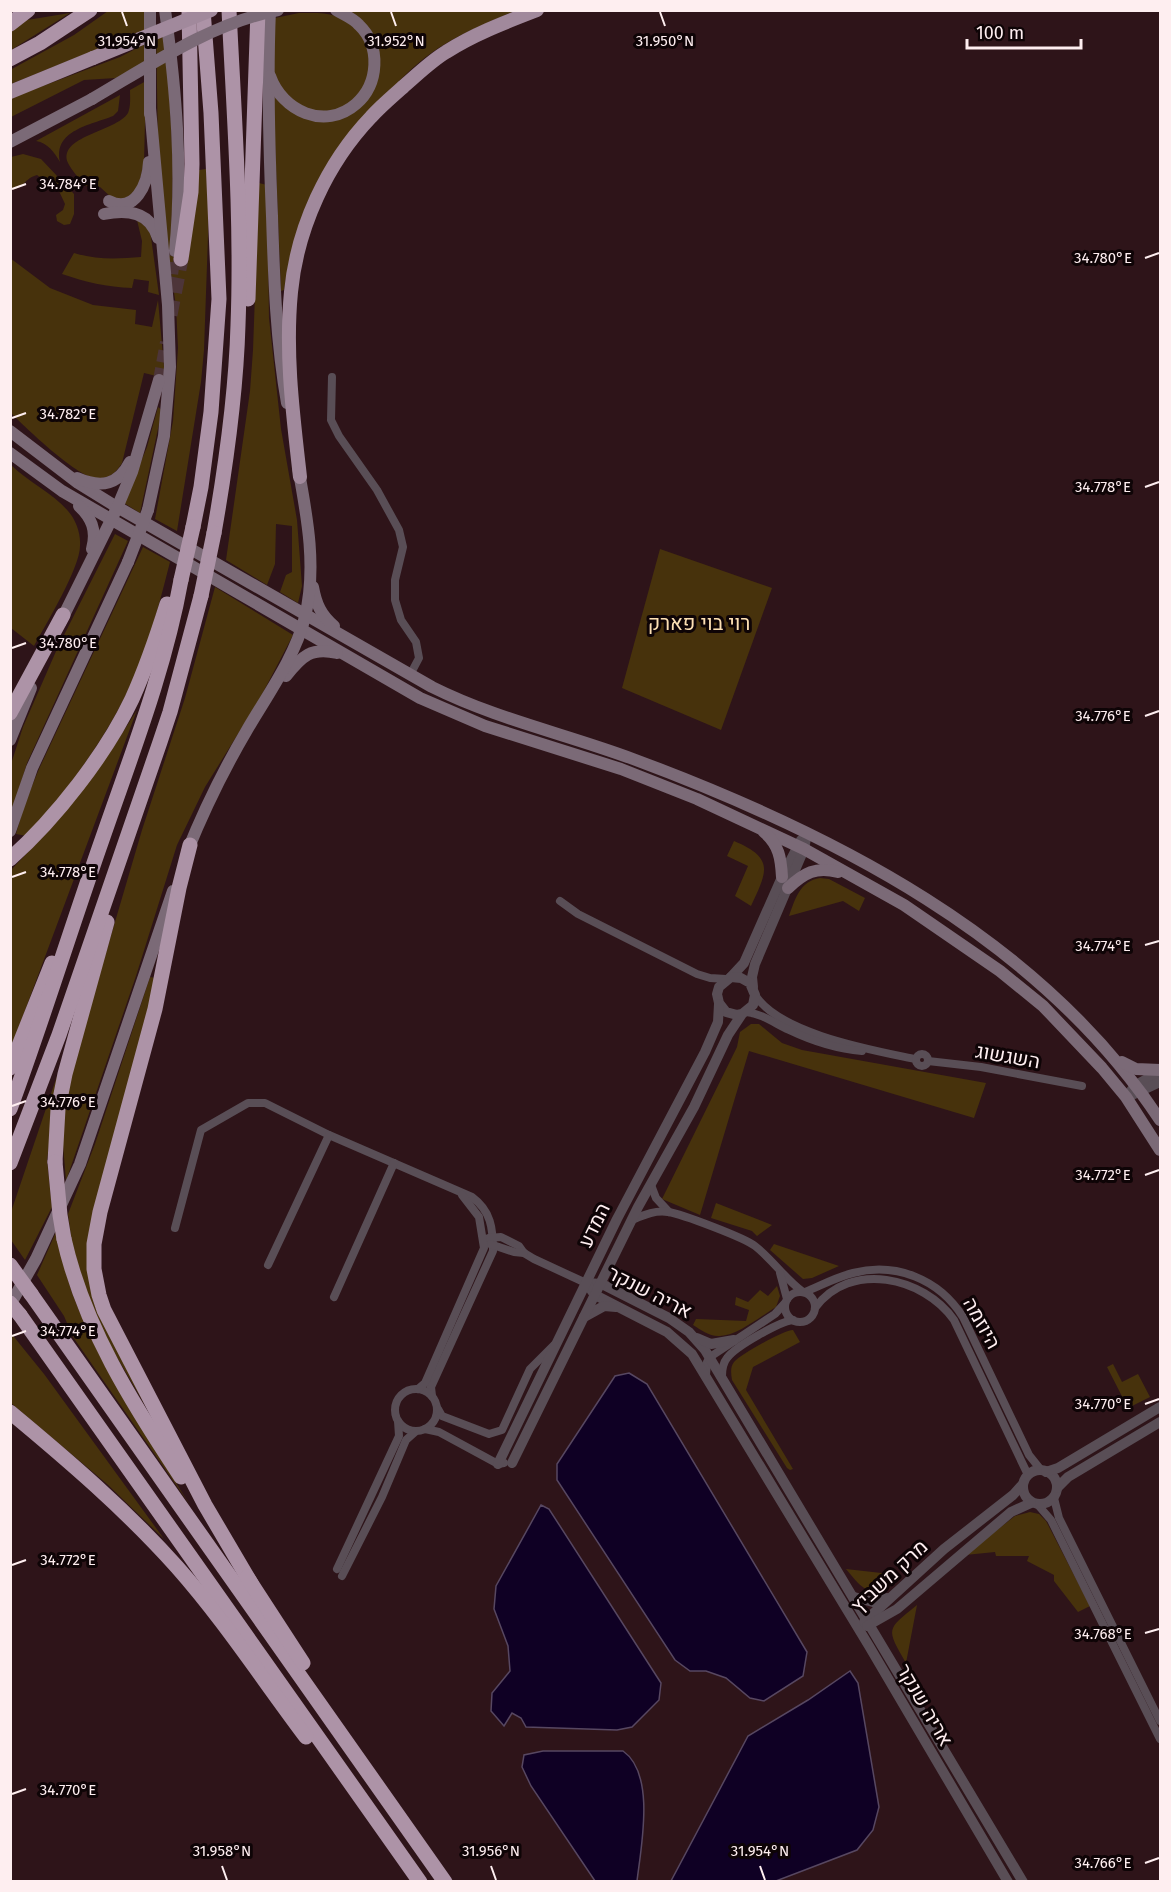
<svg xmlns="http://www.w3.org/2000/svg" width="1171" height="1892" viewBox="0 0 1171 1892" font-family="'Fira Sans',Heebo,sans-serif">
<rect width="100%" height="100%" fill="#2e1419"/>
<g fill="#47320c">
<path d="M108,11H145L147,29L11,84L10,70L74,35Z"/>
<path d="M345,11H515C491,21 467,31 445,44C426,55 410,70 395,85C330,144 297,202 284,290L281,291L273,93C293,122 312,115 343,116L379,62Z"/>
<path d="M70,13L11,50V32L27,20Z"/>
<path d="M299,13C311,13 324,12 336,16C398,41 365,132 303,107C300,105 293,104 291,101C287,98 275,78 274,73C271,58 275,34 275,18Z"/>
<path d="M162,24L169,85L173,164L171,252L173,257L188,262L199,170L206,169L209,208L204,350L201,382L177,531L155,519L173,421L178,348L176,306L169,259L158,150L156,25Z"/>
<path d="M145,44V63L116,78L84,80L11,117V98L120,57Z"/>
<path d="M146,81L144,162L138,189L123,200L111,197L100,187L85,186C80,179 72,171 68,163C57,136 116,132 128,113C131,106 130,97 130,90Z"/>
<path d="M120,95L118,111L113,116C91,125 53,130 60,162C54,152 48,143 36,141Z"/>
<path d="M23,154L41,159L74,194V214L70,224L64,225L57,221L56,215L63,210L65,204L59,191L37,175C25,178 24,188 11,190V157Z"/>
<path d="M259,183L267,185L269,318L281,429L297,520L302,586L298,603L280,592L286,575L292,572V526L276,524L275,564L267,585L226,560L250,391L253,350Z"/>
<path d="M137,220L150,230L159,295L148,292L149,281L134,279L132,288C107,287 85,282 62,274L74,253C97,260 117,259 141,257L142,241Z"/>
<path d="M10,258L50,288L93,305L136,310L135,324L152,327L158,300L165,378L144,373L122,463C115,474 109,479 95,478C76,476 26,428 11,413Z"/>
<path d="M158,407L162,410L140,513L124,503L147,447Z"/>
<path d="M11,465C28,482 53,493 68,511C76,520 81,534 80,546C80,568 46,624 34,646L11,628Z"/>
<path d="M115,534L128,541L27,763L11,815V764L23,727L57,649Z"/>
<path d="M143,547L170,562C162,593 154,625 143,655C118,723 74,782 27,836L16,834L25,803L39,769Z"/>
<path d="M660,549L772,588L721,730L622,688Z"/>
<path d="M215,587L293,635L259,700L205,787L177,845L136,976L66,1181L61,1121L80,1041L142,830L185,698Z"/>
<path d="M137,710L11,1048V870L53,826L114,746Z"/>
<path d="M734,841C775,858 767,872 751,906L735,896L748,866L727,856Z"/>
<path d="M820,878L829,879L865,898L859,911L843,901L789,916C795,899 800,881 820,878Z"/>
<path d="M150,977L156,978L88,1267L165,1439L105,1337L88,1299L72,1243L68,1214L95,1144Z"/>
<path d="M751,1024H759L782,1043L802,1050L986,1083L974,1118L749,1051L700,1215L662,1199L737,1047L740,1032Z"/>
<path d="M58,1073L47,1160L52,1207L25,1260L11,1240V1212Z"/>
<path d="M716,1203L772,1225L757,1236L752,1231L711,1218Z"/>
<path d="M56,1232C62,1256 67,1281 76,1303C105,1375 149,1439 190,1505L73,1337L64,1316L37,1275Z"/>
<path d="M774,1244L839,1266L812,1278L803,1279L770,1250Z"/>
<path d="M777,1286L780,1296L776,1307C761,1316 737,1336 720,1336C710,1337 701,1330 693,1325L696,1319L746,1321L749,1310L735,1305L736,1297L748,1302L760,1290L768,1296Z"/>
<path d="M793,1330L800,1342L753,1367L746,1390L793,1469L790,1470L787,1468L732,1380C731,1374 730,1367 734,1362C741,1354 784,1330 793,1330Z"/>
<path d="M10,1332L44,1374L164,1539L107,1484L11,1403Z"/>
<path d="M1113,1364L1122,1382L1138,1374L1150,1397L1128,1408L1107,1367Z"/>
<path d="M1030,1512L1039,1514L1046,1521L1090,1606L1078,1612L1054,1581V1575L1027,1561L1029,1556H996L995,1552L965,1555L1015,1516Z"/>
<path d="M846,1569L899,1575C871,1597 868,1596 846,1569Z"/>
<path d="M917,1605L906,1663C886,1628 886,1630 917,1605Z"/>
</g>
<g fill="#0f0024" stroke="#574761" stroke-width="1.5">
<path d="M629,1373L647,1384L807,1652L803,1676L764,1701L750,1698L726,1678L706,1671H690L675,1660L557,1480V1464L615,1376Z"/>
<path d="M541,1505L549,1509L661,1683L659,1700L632,1727L617,1730L526,1727L521,1718L512,1713L504,1726L491,1711L492,1693L510,1671L508,1646L494,1609L496,1586Z"/>
<path d="M850,1671L858,1683L879,1807L873,1830L857,1850L776,1881H671L748,1736L808,1700Z"/>
<path d="M543,1751H623C656,1774 641,1847 637,1881H595L531,1786L522,1767L524,1755Z"/>
</g>
<g fill="none" stroke-linecap="round" stroke-linejoin="round">
<g stroke="#4d3539" stroke-width="12" stroke-dasharray="12 6" stroke-linecap="butt">
<path d="M170,292L175,251"/>
<path d="M159,380L166,342"/>
</g>
<path stroke="#4d3539" stroke-width="15" stroke-dasharray="15 8" stroke-linecap="butt" d="M170,315L181,259"/>
<g stroke="#594e56" stroke-width="8">
<path d="M332,377L331,420L339,436L377,490L399,530L403,547L395,580V600L401,620L416,642L419,658L410,675"/>
<path d="M560,901L578,914L697,974L710,978L726,979"/>
<path d="M755,995C780,1034 872,1050 915,1059"/>
<path d="M746,1012C763,1014 774,1023 789,1030C812,1041 836,1049 862,1051"/>
<circle cx="922" cy="1060" r="6"/>
<path d="M928,1061L981,1067L1082,1086"/>
<path d="M651,1185L656,1198L669,1212"/>
<path d="M632,1220C644,1215 655,1210 668,1212C682,1214 745,1238 755,1246C773,1260 785,1279 803,1292"/>
<path d="M175,1228L201,1130L248,1103H265L329,1135L472,1197C491,1211 493,1228 493,1251L431,1387L432,1396"/>
<path d="M489,1238L501,1237L519,1246L524,1253L534,1259L586,1283"/>
<path d="M490,1244L514,1252L524,1253"/>
<path d="M268,1265L329,1135"/>
<path d="M780,1273L787,1299"/>
<path d="M805,1292C820,1286 836,1277 853,1273C896,1262 939,1279 963,1317L1029,1455L1041,1470"/>
<circle cx="800" cy="1307" r="15"/>
<path d="M334,1297L394,1163"/>
<path d="M815,1308C850,1260 924,1277 954,1320L1028,1475"/>
<path d="M706,1375L707,1362L710,1357L775,1314L785,1303"/>
<path d="M722,1376C722,1369 723,1363 727,1358C736,1346 779,1322 793,1320"/>
<circle cx="416" cy="1410" r="21"/>
<path d="M418,1389L425,1383L484,1248L479,1217L462,1195"/>
<path d="M438,1409L442,1416L489,1434L502,1430L530,1369L554,1345"/>
<path d="M425,1429L439,1432L498,1464L504,1463"/>
<path d="M1054,1498L1059,1518L1160,1721"/>
<path d="M1038,1505L1051,1520L1160,1739"/>
<path d="M337,1569L399,1436L398,1421"/>
<path d="M342,1576L382,1497L406,1440L415,1432"/>
</g>
<g stroke="#594e56" stroke-width="10">
<path d="M731,977L744,963L782,877L801,840"/>
<path d="M753,987L752,977L755,964L804,849L807,833"/>
<path d="M1130,1092L1136,1085L1160,1072"/>
<path d="M1132,1095L1160,1082"/>
<path d="M586,1283L602,1284L669,1318L689,1332L705,1350L1023,1882"/>
<path d="M586,1283L595,1295L667,1332L692,1354L869,1646L1008,1882"/>
<path d="M584,1317L604,1306L616,1307"/>
<path d="M697,1338L711,1344L734,1340"/>
<path d="M512,1463L638,1207L694,1107L728,1035L742,1014L753,1005L755,995L750,983L741,978L731,977L719,987L717,994L719,1003L726,1012L737,1015L742,1014"/>
<path d="M498,1464L617,1219L705,1052L718,1022L719,1004"/>
<circle cx="1040" cy="1487" r="17"/>
<path d="M1046,1472L1058,1468L1160,1407"/>
<path d="M1057,1488L1068,1477L1160,1422"/>
<path d="M854,1597L873,1602L887,1598"/>
<path d="M864,1622L944,1549L1013,1495L1023,1484"/>
<path d="M867,1626L897,1609L1011,1512L1031,1503"/>
</g>
<g stroke="#7b6a77" stroke-width="12">
<path d="M165,10C176,90 183,171 175,251"/>
<path d="M270,10C267,79 269,147 272,216C274,279 276,341 287,403"/>
<path d="M270,76C282,111 325,131 356,104C379,84 381,46 359,25C353,18 344,15 336,10"/>
<path d="M150,114V10"/>
<path d="M10,142L92,99"/>
<path d="M109,201C135,215 148,183 149,162"/>
<path d="M104,214C128,209 150,212 158,238"/>
<path d="M10,431L78,483L112,504L432,687C496,719 566,734 633,759C832,833 1040,938 1160,1120"/>
<path d="M10,453L62,491L420,698L485,726L621,769L697,799L804,849L904,905L1000,971L1043,1006L1102,1068L1126,1097L1160,1150"/>
<path d="M77,478C100,488 118,486 130,462"/>
<path d="M79,506C92,518 97,531 92,549"/>
<path d="M148,510L164,436L170,367L168,305L150,108"/>
<path d="M313,587C316,604 321,615 334,626"/>
<path d="M60,623L117,508L132,472L159,380"/>
<path d="M286,676C302,656 311,647 337,653"/>
<path d="M10,740L31,688"/>
<path d="M10,831L32,768L128,562"/>
<path d="M764,832C779,845 781,858 782,877"/>
<path d="M187,852C204,810 224,769 247,730C268,694 295,657 305,617C317,567 307,516 298,467"/>
<path d="M788,888C804,873 816,866 838,872"/>
<path d="M1122,1062L1136,1069L1160,1070"/>
<path d="M10,1305L36,1259L80,1164L173,891"/>
</g>
<g stroke="#a1899c" stroke-width="14">
<path d="M10,92L93,58"/>
<path d="M300,477C293,415 285,354 291,292C297,228 327,163 371,117C381,106 393,96 404,86C418,74 431,61 446,52C474,34 506,22 537,10"/>
</g>
<g stroke="#ad93a7" stroke-width="15">
<path d="M10,24L28,10"/>
<path d="M10,59L40,43L90,10"/>
<path d="M181,259L191,192L192,164L189,10"/>
<path d="M248,299L258,10"/>
<path d="M193,527L201,487L211,412L219,299L211,113L203,10"/>
<path d="M214,533C226,465 236,394 238,325C242,220 234,115 229,10"/>
<path d="M10,713L63,615"/>
<path d="M190,845L179,888L155,1009L100,1212L94,1244V1269L99,1295L104,1310L205,1505L252,1585"/>
<path d="M10,859C56,818 106,754 132,699C146,668 157,636 167,604"/>
<path d="M10,1068L52,963"/>
<path d="M10,1109C43,1019 71,928 103,837C132,753 165,669 181,580"/>
<path d="M55,1162L58,1109L65,1074L107,922"/>
<path d="M10,1163L59,1035L160,742L170,712L201,596"/>
<path d="M64,1239C84,1327 132,1403 181,1477"/>
<path d="M31,1294L445,1882"/>
<path d="M20,1315L420,1882"/>
<path d="M10,1412C69,1461 126,1510 177,1567C224,1620 263,1680 306,1737"/>
<path d="M247,1577L303,1663"/>
</g>
<g stroke="#7b6a77" stroke-width="12">
<path d="M92,99C152,64 210,24 278,10"/>
<path d="M128,562L148,510"/>
</g>
<path stroke="#a1899c" stroke-width="14" d="M93,58L211,10"/>
<g stroke="#ad93a7" stroke-width="15">
<path d="M181,580L193,527"/>
<path d="M201,596L214,533"/>
<path d="M55,1162L60,1215L64,1239"/>
<path d="M10,1265L31,1294"/>
<path d="M10,1303L20,1315"/>
</g>
</g>
<path fill="none" stroke="#feeef0" stroke-width="2" d="M122,12L127,26M391,12L396,26M660,12L665,26M12,189L26,184M1145,258L1159,253M12,418L26,413M1145,487L1159,482M12,648L26,643M1145,716L1159,711M12,877L26,872M1145,945L1159,941M12,1106L26,1101M1145,1175L1159,1170M12,1336L26,1331M1145,1404L1159,1399M12,1565L26,1560M1145,1633L1159,1629M12,1794L26,1789M1145,1863L1159,1858M222,1866L227,1880M491,1866L496,1880M760,1866L765,1880"/>
<g text-anchor="middle" stroke-width="6" stroke-linejoin="round" paint-order="stroke">
<g font-size="20" fill="#fde0b3" stroke="#0e0406">
<text x="699" y="630">רוי בוי פארק</text>
</g>
<g font-size="20" fill="#feeef0" stroke="#0e0406">
<text transform="translate(1008 1056) rotate(10)" y="7">השגשוג</text>
<text transform="translate(594 1225) rotate(-64)" y="7">המדע</text>
<text transform="translate(650 1292) rotate(27)" y="7">אריה שנקר</text>
<text transform="translate(982 1323) rotate(61)" y="7">היוזמה</text>
<text transform="translate(889 1576) rotate(-43)" y="7">מרק משביץ</text>
<text transform="translate(925 1705) rotate(60)" y="7">אריה שנקר</text>
</g>
</g>
<g font-size="15" text-anchor="middle" fill="#feeef0" stroke="#0e0406" stroke-width="6" stroke-linejoin="round" paint-order="stroke">
<text x="665" y="46">31.950°N</text>
<text x="127" y="46">31.954°N</text>
<text x="396" y="46">31.952°N</text>
<text x="68" y="189">34.784°E</text>
<text x="1103" y="263">34.780°E</text>
<text x="68" y="419">34.782°E</text>
<text x="1103" y="492">34.778°E</text>
<text x="68" y="648">34.780°E</text>
<text x="1103" y="721">34.776°E</text>
<text x="68" y="877">34.778°E</text>
<text x="1103" y="951">34.774°E</text>
<text x="68" y="1107">34.776°E</text>
<text x="1103" y="1180">34.772°E</text>
<text x="68" y="1336">34.774°E</text>
<text x="1103" y="1409">34.770°E</text>
<text x="68" y="1565">34.772°E</text>
<text x="1103" y="1639">34.768°E</text>
<text x="68" y="1795">34.770°E</text>
<text x="222" y="1856">31.958°N</text>
<text x="491" y="1856">31.956°N</text>
<text x="760" y="1856">31.954°N</text>
<text x="1103" y="1868">34.766°E</text>
</g>
<rect width="1171" height="1892" fill="none" stroke="#feeef0" stroke-width="24"/>
<path d="M967 39v9h114v-9" fill="none" stroke="#feeef0" stroke-width="3"/>
<text x="976" y="39" font-size="18" fill="#feeef0" stroke="#0e0406" stroke-width="4.5" paint-order="stroke">100 m</text>
</svg>
